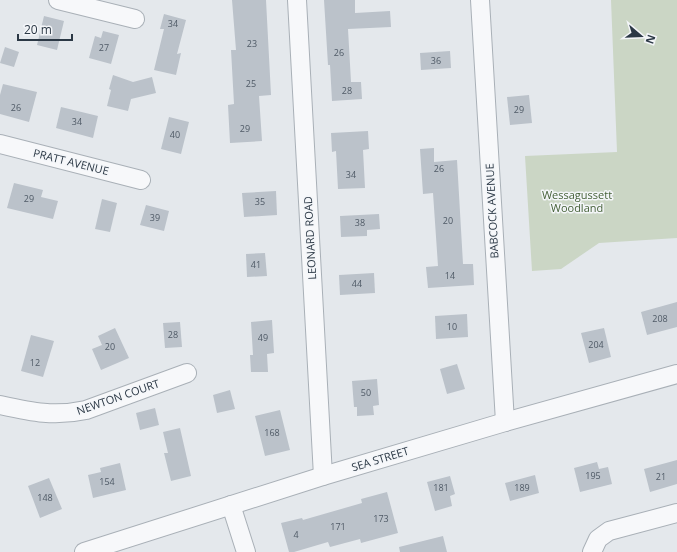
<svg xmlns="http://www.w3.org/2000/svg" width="677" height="552" viewBox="0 0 677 552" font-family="'Open Sans',sans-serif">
<rect width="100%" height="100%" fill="#e4e8ec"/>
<path fill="#cbd6c5" d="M611,0H677V238L599,243L561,269L532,271L525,156L617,152Z"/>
<g fill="#bbc2ca">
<path d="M232,0H266L271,95L259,96L262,141L230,143L228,105L234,104L231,50H236Z"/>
<path d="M324,0H355V13L390,11L391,27L348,29L351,82H361L362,99L332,101L330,65H328Z"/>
<path d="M164,14L186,20L177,54L181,53L176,75L154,70L164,29H160Z"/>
<path d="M44,16L64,21L57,50L37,45Z"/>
<path d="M103,31L119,35L111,64L89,58L95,36L101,38Z"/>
<path d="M5,47L19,52L14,67L0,63Z"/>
<path d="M450,51L451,68L421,70L420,53Z"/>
<path d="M113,75L133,82L152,77L156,93L131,99L128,111L107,106L111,90L109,89Z"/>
<path d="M3,84L37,92L29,122L0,114V95Z"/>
<path d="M529,95L532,123L510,125L507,97Z"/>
<path d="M61,107L98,116L93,138L56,128Z"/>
<path d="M169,117L189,122L181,154L161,149Z"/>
<path d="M368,131L369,149L363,150L365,188L338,189L336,151L332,152L331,133Z"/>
<path d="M434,148V162L457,160L463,264H473L474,285L428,288L426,267L438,266L433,193L423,194L420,149Z"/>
<path d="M14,183L43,190L41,197L58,201L53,219L7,208Z"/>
<path d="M276,191L277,215L244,217L242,193Z"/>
<path d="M102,199L117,203L110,232L95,229Z"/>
<path d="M146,205L169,211L164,231L140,225Z"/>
<path d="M379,214L380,229L367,230V236L341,237L340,216Z"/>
<path d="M265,253L267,276L247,277L246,254Z"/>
<path d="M374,273L375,293L340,295L339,275Z"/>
<path d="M677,302V327L647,335L641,312Z"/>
<path d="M467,314L468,337L436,339L435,316Z"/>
<path d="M272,320L274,353L267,354L268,372H251L250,355H253L251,322Z"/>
<path d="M180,322L182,347L165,348L163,323Z"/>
<path d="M115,328L129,358L101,370L92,349L102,345L98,336Z"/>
<path d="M604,328L611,357L589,363L581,333Z"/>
<path d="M31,335L54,341L43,377L21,371Z"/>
<path d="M457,364L465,389L447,394L440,369Z"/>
<path d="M377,379L379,405L373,406L374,415L357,416V407H354L352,381Z"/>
<path d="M230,390L235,409L217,413L213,395Z"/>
<path d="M155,408L159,425L140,430L136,413Z"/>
<path d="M280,410L290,450L265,456L255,416Z"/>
<path d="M180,428L191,476L171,481L164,453H168L163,432Z"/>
<path d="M677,460V484L650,492L644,469Z"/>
<path d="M597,462L599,469L608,467L612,484L580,492L574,468Z"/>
<path d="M120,463L126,490L93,498L88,475L101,472L100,468Z"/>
<path d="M535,475L539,493L510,501L505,483Z"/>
<path d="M450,476L455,494L450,496L452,506L435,511L427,482Z"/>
<path d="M49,478L62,509L40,518L28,486Z"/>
<path d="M387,492L398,533L361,543L360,539L330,547L328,542L294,552H289L281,523L302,518L303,520L362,503L361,499Z"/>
<path d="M443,536L447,552H400L399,547Z"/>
</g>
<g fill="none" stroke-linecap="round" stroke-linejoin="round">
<defs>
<g id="minor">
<path d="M58,0L135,19"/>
<path d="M297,0L323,476"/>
<path d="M480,0L505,422"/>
<path d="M0,144L141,180"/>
<path d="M0,405C32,412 54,417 86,410L187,373"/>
<path d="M231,505L246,552"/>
<path d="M84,552L323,476L505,422L677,374"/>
<path d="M592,552L598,539L609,531L677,513"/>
</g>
</defs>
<use href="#minor" stroke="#a9b0b7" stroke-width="20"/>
<use href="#minor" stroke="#f7f8fa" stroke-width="18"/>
</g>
<g text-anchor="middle" stroke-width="3" stroke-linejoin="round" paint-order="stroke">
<g font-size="9" fill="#4f5a66">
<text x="173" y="27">34</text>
<text x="252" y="47">23</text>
<text x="104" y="51">27</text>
<text x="339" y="56">26</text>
<text x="436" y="64">36</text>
<text x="251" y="87">25</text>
<text x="347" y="94">28</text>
<text x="16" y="111">26</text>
<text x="519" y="113">29</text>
<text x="77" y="125">34</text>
<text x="245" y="132">29</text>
<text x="175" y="138">40</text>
<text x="439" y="172">26</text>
<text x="351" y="178">34</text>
<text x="29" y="202">29</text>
<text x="260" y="205">35</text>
<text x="155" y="221">39</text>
<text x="448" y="224">20</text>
<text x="360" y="226">38</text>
<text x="256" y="268">41</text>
<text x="450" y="279">14</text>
<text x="357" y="287">44</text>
<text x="660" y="322">208</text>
<text x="452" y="330">10</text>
<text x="173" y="338">28</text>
<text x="263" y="341">49</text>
<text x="596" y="348">204</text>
<text x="110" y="350">20</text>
<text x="35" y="366">12</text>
<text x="366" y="396">50</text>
<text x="272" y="436">168</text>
<text x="593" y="479">195</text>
<text x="661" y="480">21</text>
<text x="107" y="485">154</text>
<text x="441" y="491">181</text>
<text x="522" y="491">189</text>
<text x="45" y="501">148</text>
<text x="381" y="522">173</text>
<text x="338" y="530">171</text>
<text x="296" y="538">4</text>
</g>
<g font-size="11" fill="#2b3845" stroke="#f4f6f9">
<text transform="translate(71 162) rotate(14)" y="4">PRATT AVENUE</text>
<text transform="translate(492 211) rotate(-93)" y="4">BABCOCK AVENUE</text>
<text transform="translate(310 238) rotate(-93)" y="4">LEONARD ROAD</text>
<text transform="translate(118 397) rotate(-19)" y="4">NEWTON COURT</text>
<text transform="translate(380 459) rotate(-17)" y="4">SEA STREET</text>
</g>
<g font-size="11" fill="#456138" stroke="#f4f6f9">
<text x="577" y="199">Wessagussett<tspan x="577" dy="13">Woodland</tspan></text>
</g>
</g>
<g transform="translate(641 36) rotate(109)" stroke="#f4f6f9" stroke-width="3" paint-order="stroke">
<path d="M0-3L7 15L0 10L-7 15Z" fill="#2b3845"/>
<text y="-6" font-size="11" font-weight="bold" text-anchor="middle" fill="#2b3845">N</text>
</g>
<path d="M18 34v6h54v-6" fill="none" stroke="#2b3845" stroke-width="2"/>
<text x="24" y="34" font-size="12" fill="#2b3845" stroke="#f4f6f9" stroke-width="3" paint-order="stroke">20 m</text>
</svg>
